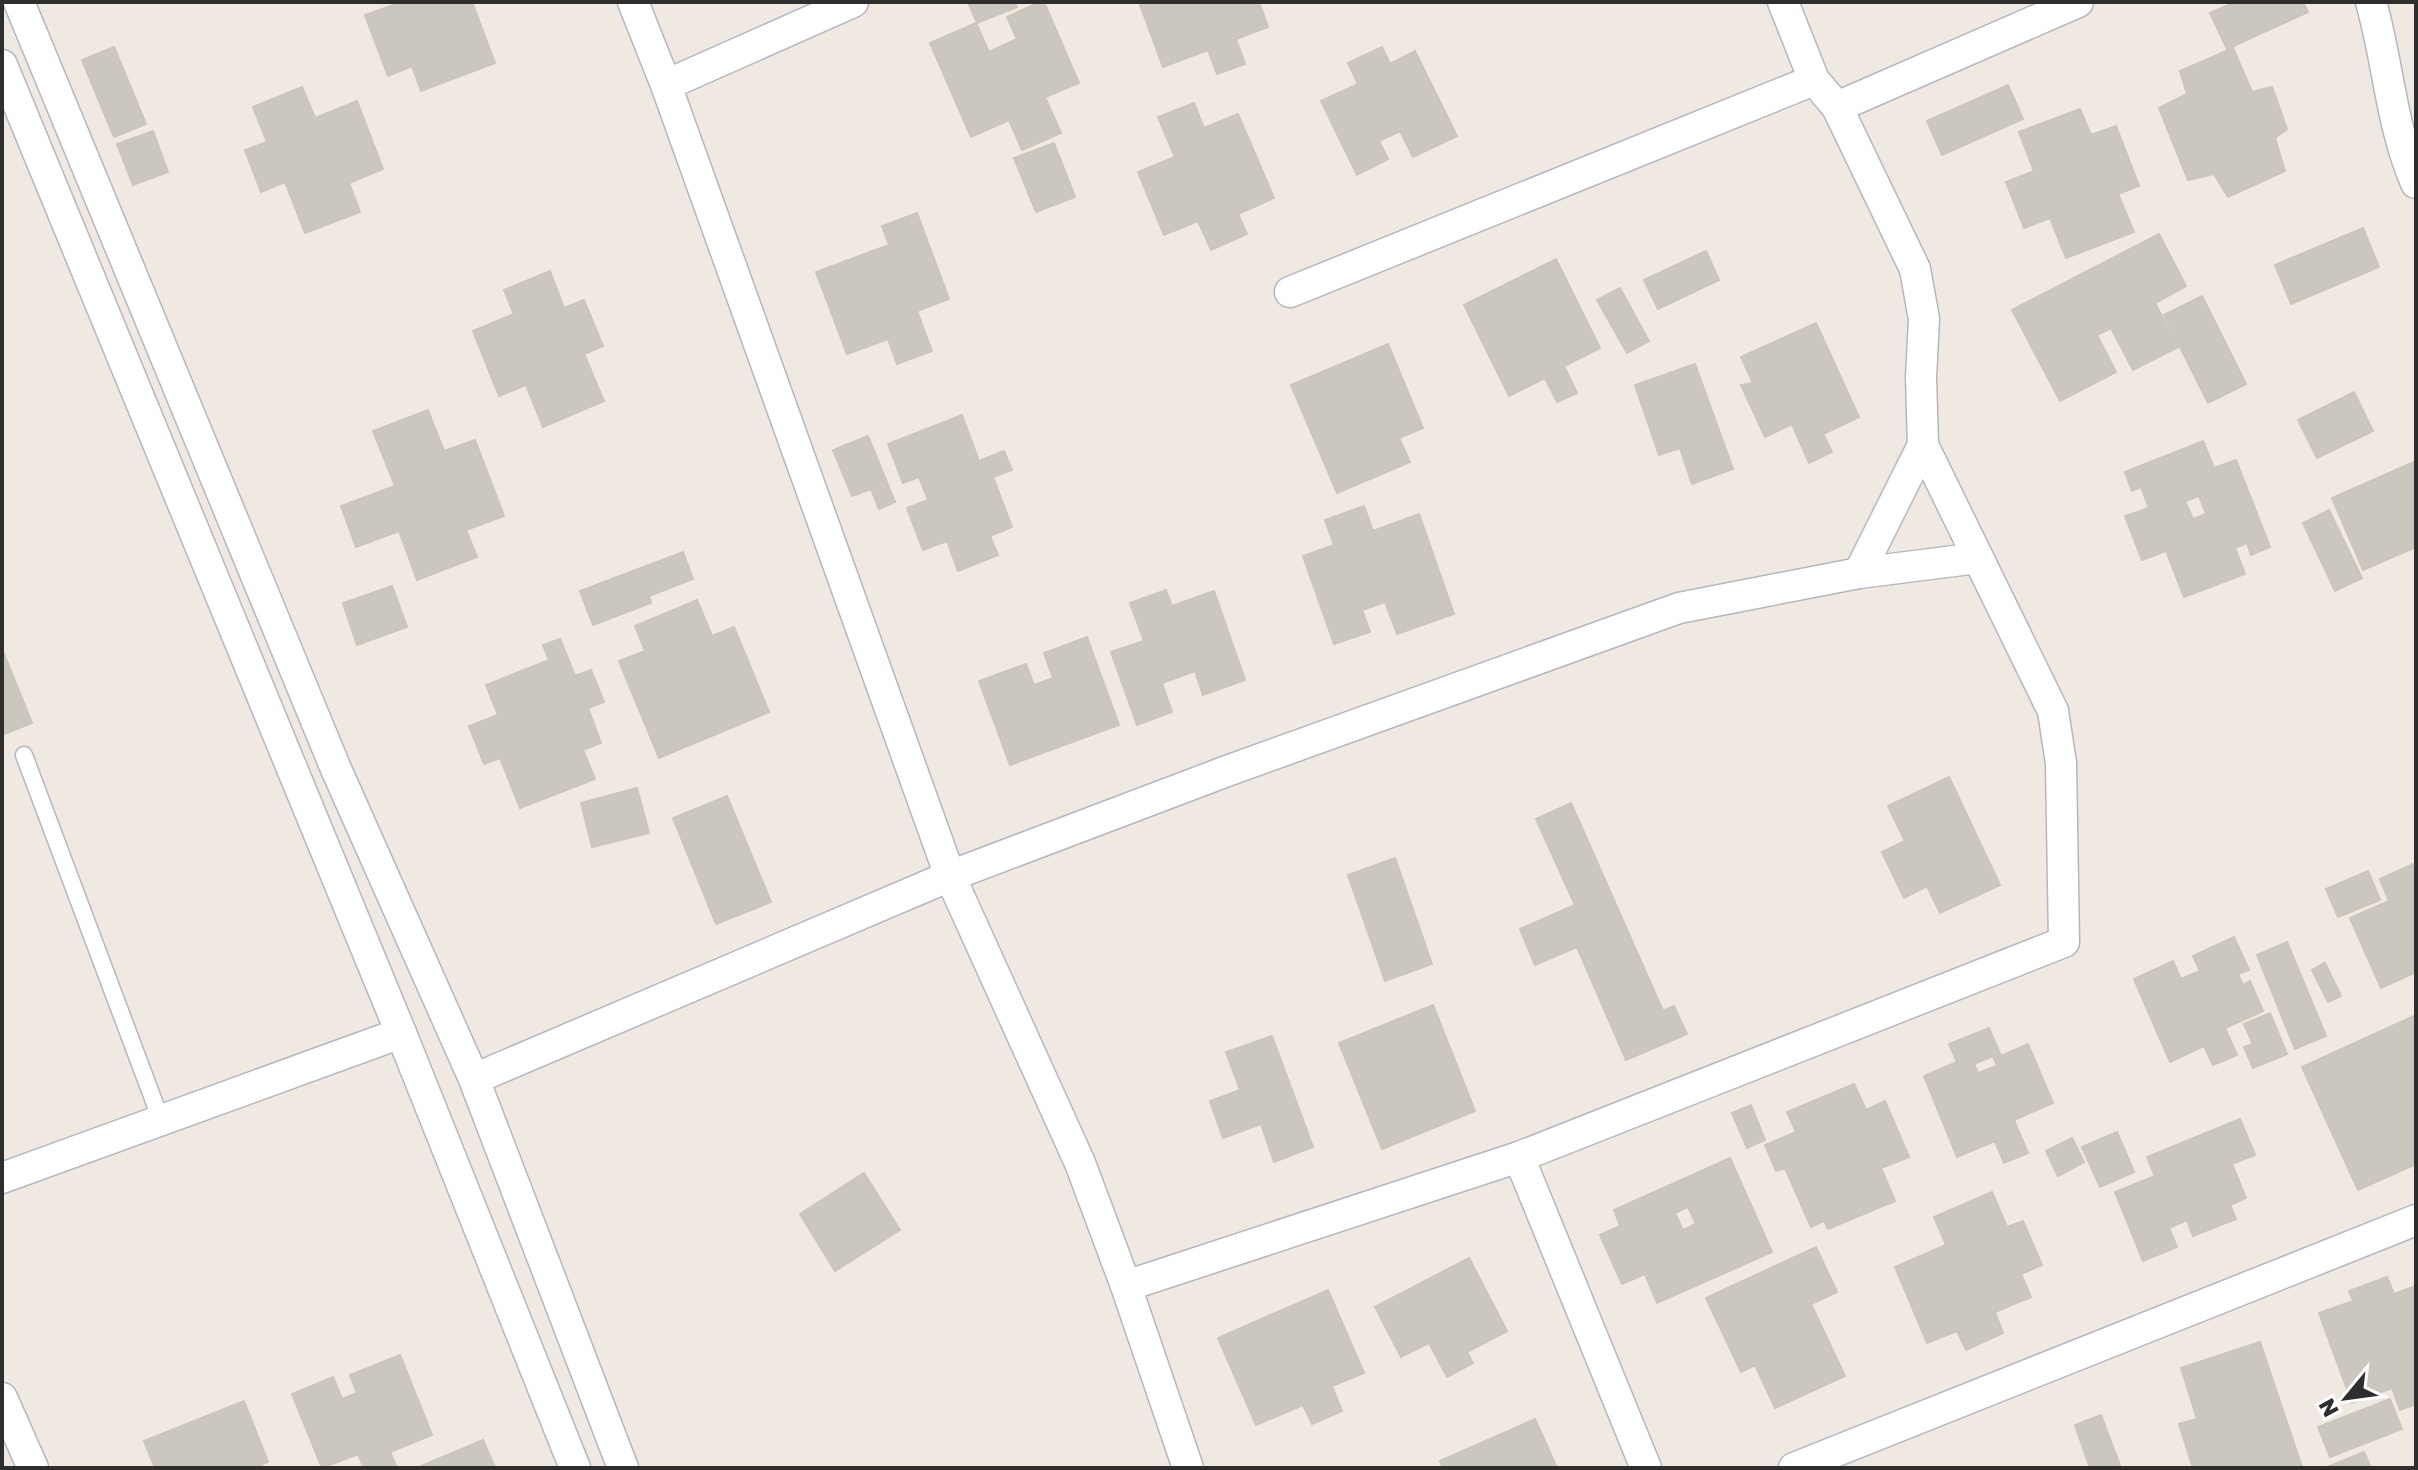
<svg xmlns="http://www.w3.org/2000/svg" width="2418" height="1470" viewBox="0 0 2418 1470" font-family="'Golos Text',sans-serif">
<rect width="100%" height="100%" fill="#efe9e1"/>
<g fill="#cbc7bf" stroke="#cbc5ba" stroke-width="2" fill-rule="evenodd">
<path d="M402,2H472L495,63L421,91L412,66L388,76L365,15Z"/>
<path d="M968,2H1015L1017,7L977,23Z"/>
<path d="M1040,2H1044L1079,83L1045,97L1061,133L1022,150L1009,120L971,137L930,43L976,23L989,52L1017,39L1007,17Z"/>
<path d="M1139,2H1259L1268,27L1236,39L1245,64L1217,74L1208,50L1163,67Z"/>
<path d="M2235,2H2303L2308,12L2227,49L2210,13Z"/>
<path d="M114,47L146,124L114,137L82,60Z"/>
<path d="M1382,47L1390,64L1415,51L1457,136L1413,157L1400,131L1379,141L1388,159L1357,175L1321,101L1358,84L1348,63Z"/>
<path d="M2233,48L2252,92L2272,87L2287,129L2275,138L2285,171L2228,197L2214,174L2188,180L2159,108L2187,94L2180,71Z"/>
<path d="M2008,85L2023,119L1942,155L1927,121Z"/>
<path d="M302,87L315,118L357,101L383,169L349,183L360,212L305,233L285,182L261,192L245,150L267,142L253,107Z"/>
<path d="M1194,103L1204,128L1238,114L1274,198L1238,214L1247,234L1211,250L1198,221L1164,235L1138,172L1175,157L1158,117Z"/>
<path d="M2080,109L2091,135L2116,126L2139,186L2118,194L2134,232L2066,258L2050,218L2024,228L2006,182L2034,171L2019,132Z"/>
<path d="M153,131L168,172L133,185L117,144Z"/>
<path d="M1054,143L1075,197L1036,212L1014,158Z"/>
<path d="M917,213L949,299L917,311L932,351L897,364L888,339L847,354L816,272L889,245L882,226Z"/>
<path d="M2363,228L2379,267L2291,304L2275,265Z"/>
<path d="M2159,234L2186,286L2155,303L2178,347L2133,370L2111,328L2097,335L2116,372L2060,401L2012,310Z"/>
<path d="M1706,251L1719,280L1658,309L1644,280Z"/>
<path d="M1556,259L1600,348L1564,366L1577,393L1557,402L1545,378L1509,396L1464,305Z"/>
<path d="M550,271L564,308L584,300L603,346L584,354L604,401L543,427L526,385L499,396L473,331L514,314L504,290Z"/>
<path d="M1620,288L1649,341L1627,353L1597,300Z"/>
<path d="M2202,296L2246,384L2208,403L2164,315Z"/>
<path d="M1816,323L1859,417L1823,434L1832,452L1809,463L1792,424L1765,437L1741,385L1753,383L1741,357Z"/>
<path d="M1388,344L1423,428L1399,438L1410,462L1337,493L1291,385Z"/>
<path d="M1695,364L1733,469L1692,484L1680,448L1659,455L1635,385Z"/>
<path d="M2354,392L2373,431L2317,458L2298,420Z"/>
<path d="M428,410L444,451L475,440L504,516L466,530L477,557L417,580L399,531L356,547L341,506L395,486L373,431Z"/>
<path d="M962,415L979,461L1004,451L1012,470L993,477L1012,527L990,536L998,555L958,571L947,541L923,550L907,508L928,500L919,477L903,483L888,444Z"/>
<path d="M868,436L895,502L879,509L871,489L852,496L833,450Z"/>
<path d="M2203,441L2214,468L2236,460L2270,547L2251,555L2247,543L2235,548L2245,574L2184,597L2166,551L2142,560L2125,516L2149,508L2141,487L2132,491L2125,472ZM2199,496L2206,514L2193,519L2185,501Z"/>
<path d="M2416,461V547L2363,570L2332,498Z"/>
<path d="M1364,506L1373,531L1419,514L1454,614L1397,634L1385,602L1362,610L1370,632L1334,644L1303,556L1334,545L1325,520Z"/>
<path d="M2329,510L2362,578L2335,591L2303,523Z"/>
<path d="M683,552L693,579L649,596L651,603L593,625L580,591Z"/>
<path d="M392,586L407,627L357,645L343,603Z"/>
<path d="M1166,590L1172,606L1214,591L1245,680L1203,695L1195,671L1162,683L1172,712L1137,725L1111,652L1144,641L1130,603Z"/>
<path d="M697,600L712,636L734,627L769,712L659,758L619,661L645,651L635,626Z"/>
<path d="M1087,637L1119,725L1010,765L979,681L1026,664L1034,685L1053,678L1044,653Z"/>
<path d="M560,639L575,676L591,670L604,702L588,708L601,743L583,750L595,779L520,808L500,758L484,764L469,726L498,715L486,685L549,660L543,645Z"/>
<path d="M2,649L32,723L2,735Z"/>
<path d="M1949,777L2000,885L1940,913L1927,886L1904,898L1882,852L1905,841L1888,806Z"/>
<path d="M637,788L649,833L592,847L581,803Z"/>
<path d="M727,796L771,902L716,924L673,818Z"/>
<path d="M1571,803L1663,1011L1674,1006L1687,1034L1626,1060L1577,947L1535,965L1520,929L1575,905L1536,819Z"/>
<path d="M1395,858L1432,964L1385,981L1348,875Z"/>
<path d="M2413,864L2416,871V972L2381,988L2350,918L2389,901L2380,879Z"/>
<path d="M2368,871L2380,900L2338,917L2326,889Z"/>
<path d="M2234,937L2249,970L2238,974L2243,985L2250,981L2263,1011L2225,1028L2237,1055L2213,1065L2204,1046L2170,1062L2134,979L2173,961L2181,979L2200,971L2193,956Z"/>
<path d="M2287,942L2326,1036L2295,1049L2257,955Z"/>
<path d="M2325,963L2341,996L2328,1002L2312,970Z"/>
<path d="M1433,1005L1475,1111L1382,1149L1339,1043Z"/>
<path d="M2270,1013L2287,1054L2253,1068L2244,1047L2253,1044L2244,1024Z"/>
<path d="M2416,1015V1164L2358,1190L2302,1067Z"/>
<path d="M1989,1028L2001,1056L2028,1044L2053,1103L2014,1120L2028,1153L2004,1163L1995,1141L1957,1157L1924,1076L1957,1062L1949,1044ZM1993,1056L1997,1066L1978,1073L1974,1064Z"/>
<path d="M1272,1036L1313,1147L1274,1162L1261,1124L1223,1138L1210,1101L1240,1090L1226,1052Z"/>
<path d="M1854,1084L1866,1110L1885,1101L1909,1157L1881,1168L1895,1201L1828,1229L1824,1221L1811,1227L1785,1168L1776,1171L1765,1145L1796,1132L1787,1112Z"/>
<path d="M1751,1105L1765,1140L1747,1148L1732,1113Z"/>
<path d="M2240,1119L2255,1155L2232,1164L2246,1198L2230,1205L2236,1219L2193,1236L2187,1220L2169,1228L2177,1247L2143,1261L2115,1192L2155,1176L2147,1157Z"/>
<path d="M2117,1132L2134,1172L2100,1187L2082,1147Z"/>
<path d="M2072,1138L2084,1162L2058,1176L2046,1151Z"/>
<path d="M1730,1158L1772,1252L1657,1303L1645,1274L1622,1284L1600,1235L1620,1226L1614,1210ZM1688,1207L1696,1224L1683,1230L1675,1213Z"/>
<path d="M864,1173L900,1230L835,1271L800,1214Z"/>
<path d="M1992,1192L2007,1227L2023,1221L2042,1265L2021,1274L2031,1297L1995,1312L2003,1333L1966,1350L1957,1331L1927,1343L1895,1267L1946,1245L1934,1217Z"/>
<path d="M1816,1247L1837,1292L1811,1304L1845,1376L1775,1408L1755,1365L1741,1372L1706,1298Z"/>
<path d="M1469,1258L1507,1331L1467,1352L1473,1363L1447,1377L1429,1343L1401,1357L1375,1307Z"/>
<path d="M2387,1277L2394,1294L2416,1286V1404L2400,1410L2392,1388L2352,1403L2319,1313L2353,1301L2349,1291Z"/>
<path d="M1328,1290L1364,1373L1332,1386L1342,1411L1312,1424L1303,1405L1256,1425L1218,1338Z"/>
<path d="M2260,1342L2302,1467L2193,1468L2179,1424L2197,1419L2181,1368Z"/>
<path d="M400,1355L432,1435L390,1452L397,1468H364L358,1454L322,1468L292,1394L333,1377L342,1399L357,1393L350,1375Z"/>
<path d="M2390,1399L2402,1429L2330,1457L2318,1427Z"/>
<path d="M244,1401L268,1462L253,1468H155L144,1441Z"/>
<path d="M2101,1415L2121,1468H2090L2075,1425Z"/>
<path d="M1535,1419L1557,1468H1443L1440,1461Z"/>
<path d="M483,1440L495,1468H422L421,1466Z"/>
<path d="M2364,1452L2371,1468H2325Z"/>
</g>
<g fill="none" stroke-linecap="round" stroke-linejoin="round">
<defs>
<path id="lane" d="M24,755L161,1120"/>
<g id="street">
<path d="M19,2L336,769L474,1079L623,1468"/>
<path d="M633,2L666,85L950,876L1080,1163L1126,1286L1188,1468"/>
<path d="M1783,2L1814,80L1837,107L1915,269L1924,319L1921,377L1923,445L1859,573"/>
<path d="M2371,2C2388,61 2391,126 2416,183"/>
<path d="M2,65L401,1033L575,1468"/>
<path d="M666,85L853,2"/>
<path d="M1837,107L2078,2"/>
<path d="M1290,292L1814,80"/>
<path d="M474,1079L950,876L1227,771L1679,608L1859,573L1978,558"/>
<path d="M1519,1157L1646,1468"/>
<path d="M2,1178L401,1033"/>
<path d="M1126,1286L1519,1157L2064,942L2061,763L2053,711L1923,445"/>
<path d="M2,1398L33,1468"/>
<path d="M1794,1468L2416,1220"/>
</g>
</defs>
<use href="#lane" stroke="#b4b7c1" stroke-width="19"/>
<use href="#street" stroke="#b4b7c1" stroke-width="33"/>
<use href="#lane" stroke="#fff" stroke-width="16"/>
<use href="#street" stroke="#fff" stroke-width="30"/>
</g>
<rect width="2418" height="1470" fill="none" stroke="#2e2e2e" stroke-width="8"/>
<g transform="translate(2346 1398) rotate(241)" stroke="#ffffff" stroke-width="6" paint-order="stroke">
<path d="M0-6L14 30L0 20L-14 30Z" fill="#2e2e2e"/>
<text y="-12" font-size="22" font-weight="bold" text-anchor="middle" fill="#2e2e2e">N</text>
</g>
</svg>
